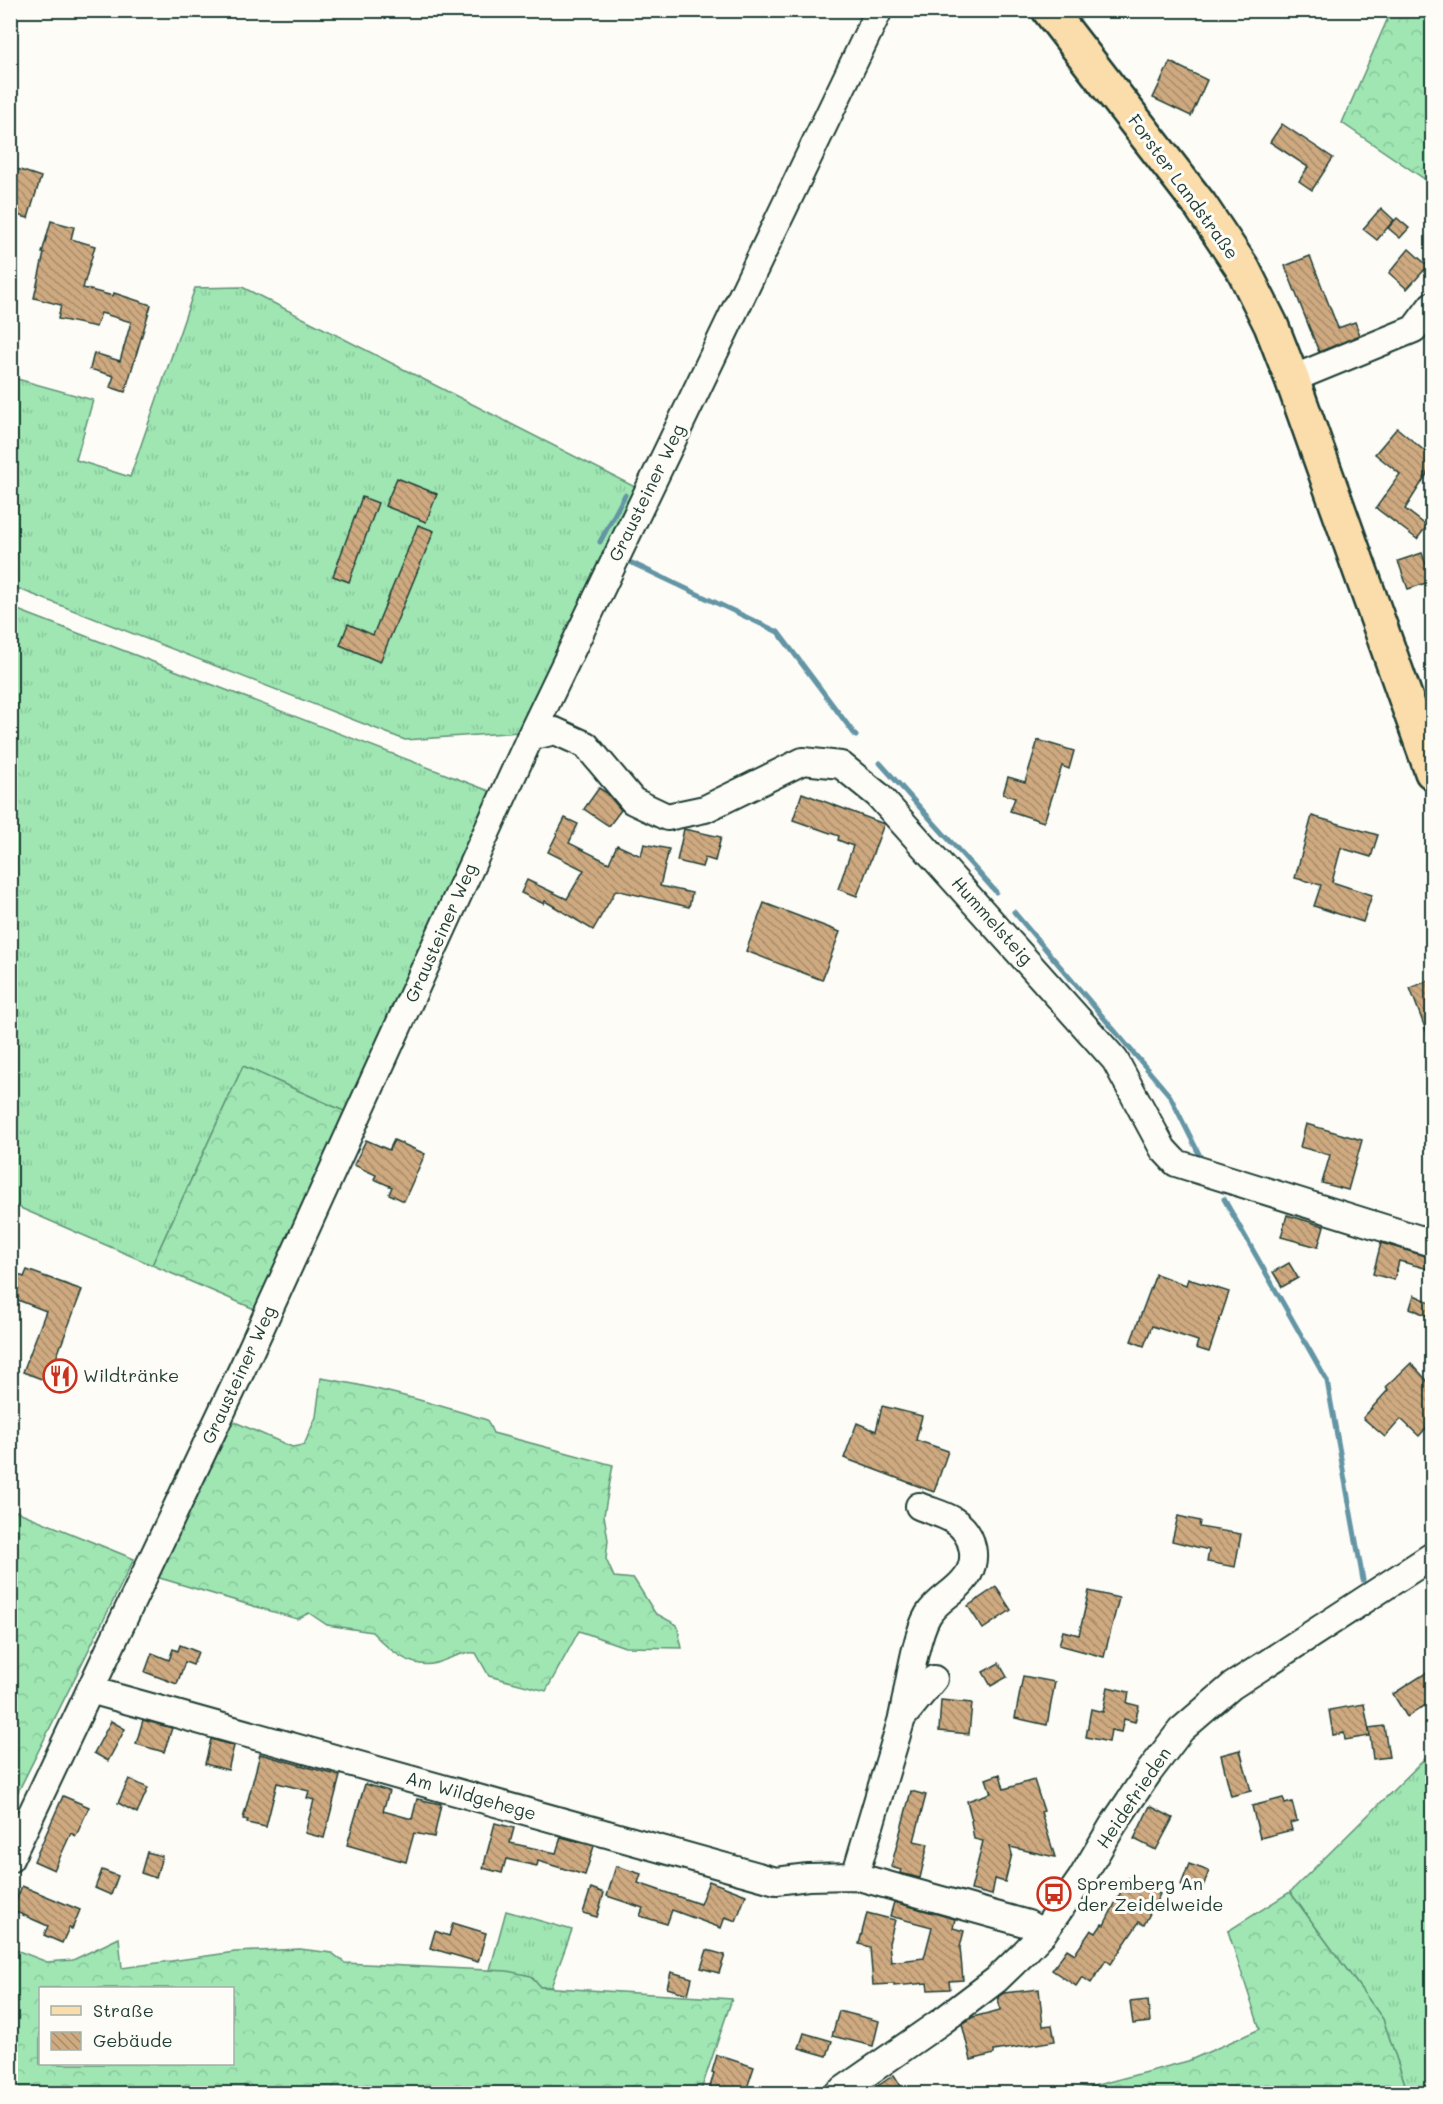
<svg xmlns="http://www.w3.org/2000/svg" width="1443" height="2104" viewBox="0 0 1443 2104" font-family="Mali,sans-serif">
<defs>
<pattern id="grass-tufts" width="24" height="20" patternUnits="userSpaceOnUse" patternTransform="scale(1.5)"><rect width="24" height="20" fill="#9fe6b3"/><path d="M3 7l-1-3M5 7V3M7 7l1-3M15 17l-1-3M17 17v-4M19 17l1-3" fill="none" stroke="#88c69b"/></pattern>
<pattern id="forest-crowns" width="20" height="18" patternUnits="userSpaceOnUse" patternTransform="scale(1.5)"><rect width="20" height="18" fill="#9fe6b3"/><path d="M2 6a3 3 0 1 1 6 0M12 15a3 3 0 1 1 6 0" fill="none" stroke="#88c69b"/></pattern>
<pattern id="building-back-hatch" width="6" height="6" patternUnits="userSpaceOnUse" patternTransform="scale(1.5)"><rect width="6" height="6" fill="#cfaa81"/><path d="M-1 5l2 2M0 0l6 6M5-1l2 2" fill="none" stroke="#a78c6a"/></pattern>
</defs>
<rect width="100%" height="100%" fill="#fdfcf7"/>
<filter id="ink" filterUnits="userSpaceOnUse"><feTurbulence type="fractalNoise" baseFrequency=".0167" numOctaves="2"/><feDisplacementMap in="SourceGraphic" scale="12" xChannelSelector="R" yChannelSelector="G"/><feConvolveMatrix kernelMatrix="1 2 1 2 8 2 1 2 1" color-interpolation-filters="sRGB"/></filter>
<g filter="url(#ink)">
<g fill="url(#grass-tufts)" stroke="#5f9274" stroke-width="1.5">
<path d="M242,287L637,488L520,732L405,740L11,586L10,377L93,400L76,460L130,477L195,288Z"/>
<path d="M10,607L492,792L346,1112L243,1066L152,1265L11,1204Z"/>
<path d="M1432,1752V2093H1408L1383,2019L1290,1892Z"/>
<path d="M506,1911L572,1930L551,1987H539L490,1970Z"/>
</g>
<g fill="url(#forest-crowns)" stroke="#5f9274" stroke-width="1.5" fill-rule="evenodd">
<path d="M1391,11H1432V184L1342,123Z"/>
<path d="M243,1066L346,1112L259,1311L152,1265Z"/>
<path d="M321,1378C378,1387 433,1403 487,1420L493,1433L613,1465L604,1515L608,1540L606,1559L614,1577L634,1579L655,1613L677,1625L682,1648L625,1647L579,1631L546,1691L489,1676L476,1653C462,1651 450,1659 436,1663C412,1671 387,1648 372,1632L327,1625L309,1613L297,1619L153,1576L228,1419L292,1447L304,1445L316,1417Z"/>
<path d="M11,1509L134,1559L11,1806Z"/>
<path d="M1290,1892L1383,2019L1408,2093H1067L1188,2061L1260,2029L1228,1931Z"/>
<path d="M119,1938L122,1968L235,1952L300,1949L332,1953L345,1963L507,1971L531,1976L540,1987L732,1999L700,2093H11V1948L47,1962L73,1960ZM232,1988V2064H40V1988Z"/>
</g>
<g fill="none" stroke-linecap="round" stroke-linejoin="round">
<g stroke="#6395a5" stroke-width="5">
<path d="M600,542L625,495"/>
<path d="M632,563L778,632L856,736"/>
<path d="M880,763L996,892"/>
<path d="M1014,912L1170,1096L1202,1160"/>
<path d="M1224,1199L1327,1381L1363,1580"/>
</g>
</g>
<g fill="url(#building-back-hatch)" stroke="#1f3d34" stroke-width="1.5">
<path d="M1170,62L1207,80L1191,116L1153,98Z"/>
<path d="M1282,124L1333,158L1312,190L1299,181L1308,167L1270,142Z"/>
<path d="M17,169L41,177L28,218L10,213V188Z"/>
<path d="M1381,208L1394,220L1377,240L1363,229Z"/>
<path d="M1397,218L1409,228L1400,238L1388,228Z"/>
<path d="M51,221L74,227L71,239L95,246L83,288L113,296L114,293L151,305L125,392L110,387L114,376L90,369L94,353L120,361L131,322L101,313L96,327L58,319L61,305L34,298L44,253H42Z"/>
<path d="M1409,249L1428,266L1407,289L1389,273Z"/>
<path d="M1310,256L1338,328L1355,322L1360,335L1319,352L1285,266Z"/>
<path d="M1397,428L1432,457V466L1405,509L1427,526L1417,539L1376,508L1400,474L1375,454Z"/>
<path d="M397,478L437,494L426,522L385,506Z"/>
<path d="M362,497L378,503L349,582L333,576Z"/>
<path d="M418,525L434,531L380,662L340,645L348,624L373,635Z"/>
<path d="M1422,553L1432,581L1408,589L1398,561Z"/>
<path d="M1038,740L1074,751L1069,769L1062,766L1044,822L1010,811L1015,798L1003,794L1008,777L1025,782Z"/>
<path d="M599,788L607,793L621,810L609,826L584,809Z"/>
<path d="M802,793L884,824L857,896L838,889L853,846L838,840L839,836L793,820Z"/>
<path d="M1312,816L1378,835L1371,857L1341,848L1332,882L1372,895L1363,922L1314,906L1321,885L1295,878Z"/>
<path d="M565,818L578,824L569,843L609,863L617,845L641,856L644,844L669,849L660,886L692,893L689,907L616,890L593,930L545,901L544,904L521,893L527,880L567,899L584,870L548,852Z"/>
<path d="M684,829L721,837L715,861L705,858L702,867L677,861Z"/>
<path d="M764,903L840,932L822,980L746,951Z"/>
<path d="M1432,979V1043L1431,1044L1410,988Z"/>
<path d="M1306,1124L1362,1140L1348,1190L1322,1183L1330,1155L1300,1147Z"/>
<path d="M366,1140L389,1150L394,1140L425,1154L404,1201L389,1194L392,1187L374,1179L376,1175L354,1165Z"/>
<path d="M1287,1215L1324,1226L1318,1247L1281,1237Z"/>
<path d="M1381,1243L1432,1258V1270L1399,1261L1394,1280L1373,1274Z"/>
<path d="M1289,1263L1298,1278L1282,1287L1273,1272Z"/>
<path d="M27,1270L82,1290L55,1361L79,1370L71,1390L23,1372L46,1311L10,1297V1272L24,1277Z"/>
<path d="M1156,1274L1186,1285L1188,1279L1229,1292L1209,1352L1196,1348L1198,1341L1152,1326L1144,1346L1131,1341Z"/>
<path d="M1414,1295L1432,1303V1318L1410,1308Z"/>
<path d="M1411,1363L1432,1386V1422L1419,1436L1401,1419L1385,1437L1363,1418L1388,1390L1386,1387Z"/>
<path d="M882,1406L922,1416L916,1440L948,1451L934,1492L844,1458L857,1423L876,1431Z"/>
<path d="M1178,1516L1200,1521L1199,1527L1241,1534L1235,1567L1207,1562L1209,1550L1172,1541Z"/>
<path d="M996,1587L1011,1610L983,1629L968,1606Z"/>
<path d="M1089,1591L1119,1598L1104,1657L1059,1645L1063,1631L1079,1635Z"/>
<path d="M180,1645L198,1652L193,1665L185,1662L177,1684L145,1672L152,1653L169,1660L173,1649L178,1651Z"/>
<path d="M999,1663L1007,1677L991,1686L983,1672Z"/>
<path d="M1432,1669V1701L1407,1717L1393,1694Z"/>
<path d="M1023,1676L1055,1682L1047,1725L1015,1718Z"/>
<path d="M1108,1687L1129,1692L1127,1703L1139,1706L1135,1722L1124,1719L1121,1732L1111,1730L1109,1742L1086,1737L1091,1709L1103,1712Z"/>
<path d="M941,1700L972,1703L969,1734L939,1731Z"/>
<path d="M1364,1704L1370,1736L1345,1740L1344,1733L1333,1735L1329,1710Z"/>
<path d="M143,1720L172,1728L164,1752L136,1744Z"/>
<path d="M111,1721L125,1729L108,1761L94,1753Z"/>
<path d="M1384,1726L1389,1757L1373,1759L1369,1728Z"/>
<path d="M211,1739L234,1746L228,1770L205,1764Z"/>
<path d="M1240,1750L1251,1791L1231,1796L1221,1755Z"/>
<path d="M260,1754L340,1776L324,1838L305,1833L314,1800L307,1798L309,1791L277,1783L266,1827L247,1823L248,1820L243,1819Z"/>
<path d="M1000,1774L1004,1789L1034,1780L1044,1811L1041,1812L1055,1857L1010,1847L1012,1854L1005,1882L995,1879L992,1895L971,1890L983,1841L974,1839L971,1821L972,1820L967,1801L991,1793L986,1779Z"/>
<path d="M129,1779L148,1788L137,1813L118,1803Z"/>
<path d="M365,1784L389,1791L383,1811L412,1819L417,1799L441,1804L434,1837L414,1833L406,1862L347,1845Z"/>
<path d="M911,1791L926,1795L914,1841L928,1844L920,1878L900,1873L901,1870L891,1867Z"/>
<path d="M63,1796L89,1807L76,1836L71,1833L54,1870L34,1861Z"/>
<path d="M1283,1798L1285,1804L1292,1802L1297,1821L1290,1823L1292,1830L1260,1838L1252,1806Z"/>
<path d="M1150,1806L1173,1818L1156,1850L1134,1839Z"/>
<path d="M495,1823L514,1828L510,1843L556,1853L561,1837L594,1846L585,1875L538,1861L537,1866L506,1859L502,1873L483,1868Z"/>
<path d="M147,1852L162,1856L156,1878L141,1873Z"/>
<path d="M1189,1864L1209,1871L1201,1892L1181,1885Z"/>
<path d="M616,1866L641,1874L638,1883L700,1904L709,1881L746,1895L736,1921L725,1917L721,1928L672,1910L667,1924L640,1916L643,1908L607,1896Z"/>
<path d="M102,1870L118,1876L111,1895L95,1888Z"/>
<path d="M1128,1878L1160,1894L1144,1925L1139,1922L1111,1964L1106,1960L1091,1983L1082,1977L1076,1986L1052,1970L1067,1949L1075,1954L1091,1930L1096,1933L1102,1924L1104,1925Z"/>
<path d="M22,1886L80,1910L72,1929L69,1928L62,1943L44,1935L48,1926L12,1910Z"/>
<path d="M591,1888L604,1893L597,1917L583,1913Z"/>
<path d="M894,1902L955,1919L953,1928L964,1931L960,1947L963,1980L949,1981L950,1989L928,1990L927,1983L894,1986V1984L873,1985L870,1947L859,1944L867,1913L895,1920L889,1943L891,1962L924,1958L932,1927L890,1916Z"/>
<path d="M453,1923L486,1933L478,1962L430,1948L435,1931L449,1936Z"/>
<path d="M707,1950L725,1955L719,1973L701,1968Z"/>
<path d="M671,1972L692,1978L688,1994L667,1988Z"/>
<path d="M1039,1989L1043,2026L1052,2025L1055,2041L994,2051V2054L971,2060L962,2024L973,2017L1000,2010L998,1997L1004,1993Z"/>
<path d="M1148,2000L1150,2022L1133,2024L1130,2002Z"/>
<path d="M839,2011L879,2021L873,2046L832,2036Z"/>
<path d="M804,2033L832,2041L827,2056L799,2048Z"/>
<path d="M717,2055L754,2067L745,2094H708L714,2073L712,2072Z"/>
<path d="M894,2075L906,2094H866Z"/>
</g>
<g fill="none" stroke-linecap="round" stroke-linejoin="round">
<defs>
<g id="minor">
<path d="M1292,379L1414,329L1432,305"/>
<path d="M530,737L555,731L586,745L633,801L667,817L705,809L803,761L841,765L878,795L1115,1060L1163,1149L1176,1163L1432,1243"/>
<path d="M90,1690L776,1881L808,1877L855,1876L1028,1924L1043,1933"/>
<path d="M902,1718C908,1691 915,1637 928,1615C937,1600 954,1593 964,1580C980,1562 974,1533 953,1520C943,1514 930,1511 919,1506"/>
<path d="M10,1859L243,1367L530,737L879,10"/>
<path d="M855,1876L902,1718L934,1679"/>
<path d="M837,2094L942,2021L996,1980L1025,1952L1043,1933L1081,1879L1113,1825L1149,1772L1181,1730L1232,1686L1432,1556"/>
</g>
<path id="major" d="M1049,10L1200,205L1243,269L1271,325L1292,379L1432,772"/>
</defs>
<use href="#minor" stroke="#1f3d34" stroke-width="30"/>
<use href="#major" stroke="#1f3d34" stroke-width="38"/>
<use href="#minor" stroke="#fdfcf7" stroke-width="26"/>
<use href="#major" stroke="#faddab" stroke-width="33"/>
</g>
</g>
<defs>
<symbol id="restaurant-ring" viewBox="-11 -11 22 22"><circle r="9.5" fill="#fdfcf7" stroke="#c8321e" stroke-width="1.5"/><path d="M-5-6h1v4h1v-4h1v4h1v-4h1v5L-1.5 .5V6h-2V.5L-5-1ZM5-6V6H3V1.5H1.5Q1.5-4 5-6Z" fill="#c8321e"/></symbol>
<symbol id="bus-ring" viewBox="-11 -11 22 22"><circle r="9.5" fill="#fdfcf7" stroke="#c8321e" stroke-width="1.5"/><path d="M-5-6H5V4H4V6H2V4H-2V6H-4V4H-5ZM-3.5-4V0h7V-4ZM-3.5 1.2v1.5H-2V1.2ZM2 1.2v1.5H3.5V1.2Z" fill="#c8321e"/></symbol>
</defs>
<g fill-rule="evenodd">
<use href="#restaurant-ring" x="41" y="1357" width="38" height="38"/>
<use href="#bus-ring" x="1035" y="1875" width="38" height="38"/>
</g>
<g text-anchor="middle" stroke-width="6" stroke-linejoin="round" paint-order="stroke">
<g font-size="18" fill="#1f3d34" stroke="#fdfcf7">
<text transform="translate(1183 187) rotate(54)" y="6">Forster Landstraße</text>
<text transform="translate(647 493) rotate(-64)" y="6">Grausteiner Weg</text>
<text transform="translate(992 921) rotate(48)" y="6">Hummelsteig</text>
<text transform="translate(441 933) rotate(-66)" y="6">Grausteiner Weg</text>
<text transform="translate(239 1375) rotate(-65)" y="6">Grausteiner Weg</text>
<text transform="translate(471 1796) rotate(16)" y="6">Am Wildgehege</text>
<text transform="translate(1134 1798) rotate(-56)" y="6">Heidefrieden</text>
</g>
<g font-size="18" fill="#1f3d34" stroke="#fdfcf7" text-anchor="start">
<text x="83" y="1382">Wildtränke</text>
<text x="1077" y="1890">Spremberg An<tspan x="1077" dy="21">der Zeidelweide</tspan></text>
</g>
</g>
<rect width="1443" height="2104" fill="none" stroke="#fdfcf7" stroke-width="36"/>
<rect x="18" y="18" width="1407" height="2068" fill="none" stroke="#1f3d34" stroke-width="2" filter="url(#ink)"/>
<rect x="39" y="1987" width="195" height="78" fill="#fdfcf7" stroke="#a4b0a9" stroke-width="1.5"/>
<rect x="51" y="2006" width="30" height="9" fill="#faddab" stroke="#a4b0a9" stroke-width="1.5"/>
<text x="93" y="2017" font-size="18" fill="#1f3d34">Straße</text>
<rect x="51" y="2032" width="30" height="18" fill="url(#building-back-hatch)" stroke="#a4b0a9" stroke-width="1.5"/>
<text x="93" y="2047" font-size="18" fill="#1f3d34">Gebäude</text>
</svg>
